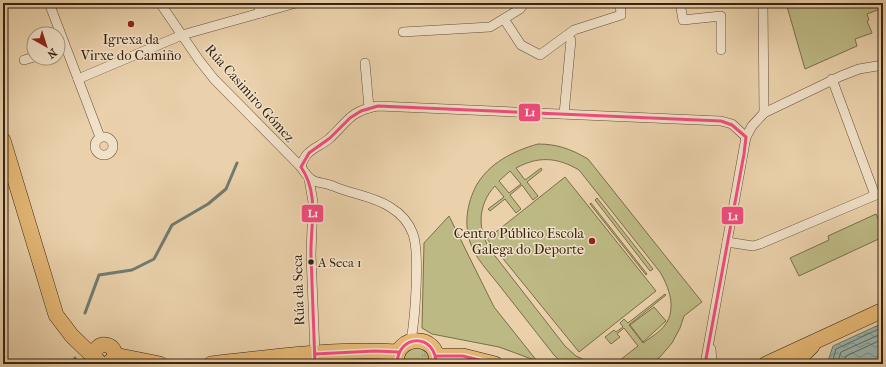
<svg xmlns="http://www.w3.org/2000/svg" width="886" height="367" viewBox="0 0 886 367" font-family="'IM FELL French Canon',serif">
<defs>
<pattern id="grass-tufts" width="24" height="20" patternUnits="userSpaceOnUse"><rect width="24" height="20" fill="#bdb984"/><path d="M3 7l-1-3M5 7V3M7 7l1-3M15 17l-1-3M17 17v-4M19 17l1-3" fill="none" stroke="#9a966b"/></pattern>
<pattern id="water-waves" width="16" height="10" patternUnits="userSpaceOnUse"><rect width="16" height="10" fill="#98b6ae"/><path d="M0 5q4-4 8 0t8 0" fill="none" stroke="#7d948c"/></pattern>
</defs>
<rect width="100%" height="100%" fill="#ead1ab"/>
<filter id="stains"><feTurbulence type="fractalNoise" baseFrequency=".005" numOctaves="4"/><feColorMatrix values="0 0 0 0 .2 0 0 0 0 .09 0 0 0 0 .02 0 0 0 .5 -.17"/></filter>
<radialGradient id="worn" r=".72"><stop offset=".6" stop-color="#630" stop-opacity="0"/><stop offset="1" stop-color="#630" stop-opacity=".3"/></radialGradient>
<path fill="url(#grass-tufts)" stroke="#7a6e4a" d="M418,347L429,354V364H404C403,353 408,350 418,347Z"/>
<g fill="#bdb984" stroke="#7a6e4a" fill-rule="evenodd">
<path d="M786,3H875L876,4L883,3V8L867,14L869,20L867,21L872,33L855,39L857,46L805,69Z"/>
<path d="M538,144C557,144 571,149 588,159L702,302L684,316L680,328L672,343L660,357L651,364H615L638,346L624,328L617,334L620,337L611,344L605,337L614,330L616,332L623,327L620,323L624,319L628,323L665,294L666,295L629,325L643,343C650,338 660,332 665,325C677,309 669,287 660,272L579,170C557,157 538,156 516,168L525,180L541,168L542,170L527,182L538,196L533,200L522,185L510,195L521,209L516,213L505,199L490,211L488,209L504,197L495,186C477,205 477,232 492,252L565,346L576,356L593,364H563L554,355C536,332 517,308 499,285C489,272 475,258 470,242C464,223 467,204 476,186C489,163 513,151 538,144ZM510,171L521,184L509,193L499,181Z"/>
<path d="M565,177L656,291L579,352L487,239Z"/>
<path d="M597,198L653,269L650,271L595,200Z"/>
<path d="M591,203L647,274L646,275L590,204Z"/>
<path d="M876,214L883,229V237L799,276L790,258L829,240L828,236Z"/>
<path d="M449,216L494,307L537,361L499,347L432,334L422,328L424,243Z"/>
<path d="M654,307L666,321L643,342L630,325Z"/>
</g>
<path fill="url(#water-waves)" stroke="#717b6f" d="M883,323V364H827L833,346Z"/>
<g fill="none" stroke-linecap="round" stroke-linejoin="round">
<g stroke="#686c60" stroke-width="1">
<path d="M832,364L836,349L883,327"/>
<path d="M837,364L841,352L883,333"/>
<path d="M843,364L846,356L883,339"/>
</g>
<g stroke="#717b6f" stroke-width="3">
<path d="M85,313L99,275L132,270L154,259L172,225L208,204L226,189L237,163"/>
<path d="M75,358V364"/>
</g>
<defs>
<g id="street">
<path d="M49,3L78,79"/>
<path d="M160,3L199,60L214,79L301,167C313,186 316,180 333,186C351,194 373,196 390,207C400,213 409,223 413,234C420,254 415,319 411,340"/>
<path d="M257,3L261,13"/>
<path d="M680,3L683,20L721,16V50"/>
<path d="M763,3L764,113"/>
<path d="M504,19L521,45L540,55L574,30L621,15L620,3"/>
<path d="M403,32L490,27L520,9L524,3"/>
<path d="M24,60L34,57"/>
<path d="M365,63L369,108"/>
<path d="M832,79L875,195"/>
<path d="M564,114L571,40"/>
<circle cx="104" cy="146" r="9"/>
<path d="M100,137L78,79L182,35L296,3"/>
<path d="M301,167C305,149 317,149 330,138C348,121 350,111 378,106L721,121L732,124L746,137"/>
<path d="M309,179L313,202L311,254L315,354"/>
<path d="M727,242L753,246L760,244L883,192"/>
<path d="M711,349L712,364"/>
<path d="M705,364L746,137L752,126L764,113L841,76L859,69L883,65"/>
</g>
<g id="primary">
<path d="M3,140L56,315L72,336L95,358"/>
<path d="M115,355L160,364"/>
<path d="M437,356H463L495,364"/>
<path d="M100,363L95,358C92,340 118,341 114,358L108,364"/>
<path d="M211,364C273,357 336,348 398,352"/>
<path d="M397,364C392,333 442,333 436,364"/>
<path d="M766,364L883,310"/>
<path d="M794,364L812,346"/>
</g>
</defs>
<use href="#street" stroke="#644e38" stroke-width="10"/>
<use href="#primary" stroke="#372311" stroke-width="16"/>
<use href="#street" stroke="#f1e1c8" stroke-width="9"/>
<use href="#primary" stroke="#e5b876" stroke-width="15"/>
<defs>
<g id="bus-1">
<path d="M315,354L375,351L398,352"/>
<path d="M437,356H463L495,364"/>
<path d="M315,364C314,328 312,292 311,256C310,225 320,195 301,167L309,153L330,138L350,118L361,111L378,106L721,121L732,125L746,137L744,154L705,364"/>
<path d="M397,364C398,333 436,333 436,364"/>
</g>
</defs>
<use href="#bus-1" stroke="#f1e1c8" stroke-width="6"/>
<use href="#bus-1" stroke="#f44a7e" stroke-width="3"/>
</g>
<g fill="#8f2418" stroke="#f1e1c8" stroke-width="1.5">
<circle cx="131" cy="24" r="4"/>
<circle cx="592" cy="241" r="4"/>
</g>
<circle fill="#372311" stroke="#f1e1c8" stroke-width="1.5" cx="311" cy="262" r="3.5"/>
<g text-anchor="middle" stroke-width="3" stroke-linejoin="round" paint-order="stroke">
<g font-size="13" fill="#372311" stroke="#f1e1c8" text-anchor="start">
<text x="318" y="267">A Seca 1</text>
</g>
<g font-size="14" fill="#372311" stroke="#f1e1c8">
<text x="131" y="44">Igrexa da<tspan x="131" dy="16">Virxe do Camiño</tspan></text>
<text x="584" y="238" text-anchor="end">Centro Público Escola<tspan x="584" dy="16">Galega do Deporte</tspan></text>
</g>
<g font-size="14" fill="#372311" stroke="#f1e1c8">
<text transform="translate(250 93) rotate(48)" y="5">Rúa Casimiro Gómez</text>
<text transform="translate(298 290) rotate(-92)" y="5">Rúa da Seca</text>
</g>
</g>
<g stroke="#f1e1c8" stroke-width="1.5">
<rect x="518" y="103" width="23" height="19" rx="4" fill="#f44a7e"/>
<rect x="301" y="204" width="23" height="19" rx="4" fill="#f44a7e"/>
<rect x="721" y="206" width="23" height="19" rx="4" fill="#f44a7e"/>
</g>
<g font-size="11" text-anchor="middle" font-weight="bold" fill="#fff">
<text x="530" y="116">L1</text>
<text x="313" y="217">L1</text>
<text x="733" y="220">L1</text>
</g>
<rect width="886" height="367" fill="none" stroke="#ead1ab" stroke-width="16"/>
<rect x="4" y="4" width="878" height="359" fill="none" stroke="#372311" stroke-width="2"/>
<rect x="8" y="8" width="870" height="351" fill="none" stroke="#372311"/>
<g transform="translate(46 46) rotate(141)"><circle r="19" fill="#f1e1c8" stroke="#a7957f"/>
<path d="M0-3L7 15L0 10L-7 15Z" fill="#8f2418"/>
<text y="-6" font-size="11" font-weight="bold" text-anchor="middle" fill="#372311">N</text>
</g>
<rect width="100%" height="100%" filter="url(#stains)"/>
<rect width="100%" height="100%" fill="url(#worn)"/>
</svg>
